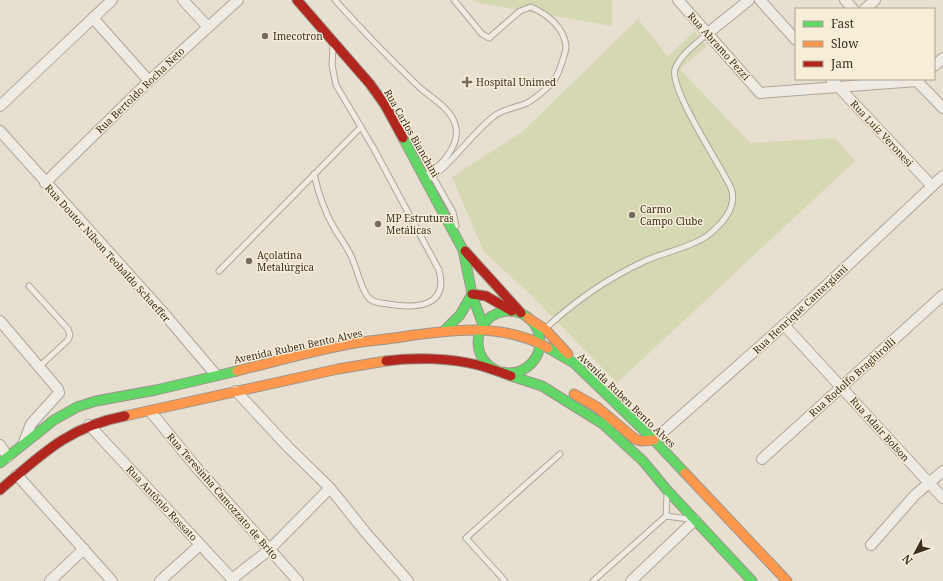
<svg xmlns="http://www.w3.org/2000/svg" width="943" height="581" viewBox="0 0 943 581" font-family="'Noto Serif',serif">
<rect width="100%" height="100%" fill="#e7e0d1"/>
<g fill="#d6d7b3">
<path d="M473,0H612V26L474,2Z"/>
<path d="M638,19L668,56L695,31L707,46L680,69L750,143L835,138L855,161L617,383L531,295L484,252L452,177L522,132Z"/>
</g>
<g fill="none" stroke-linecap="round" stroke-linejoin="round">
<defs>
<g id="lane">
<path d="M335,0C361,29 389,58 417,85C429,97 450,107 455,124C462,143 441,168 425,175"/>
<path d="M314,174C318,192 324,210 333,226C339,237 347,246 352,258C357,269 361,289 368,297C372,303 382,303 388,304C416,309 449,307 439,270L374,149L336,85L332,65L333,46"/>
<path d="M433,177L453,212L456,226"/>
<path d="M427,180C453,164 469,136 493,117C502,109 516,108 527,103C536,98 549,87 555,79C558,75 566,52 566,47C565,28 547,14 531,7L520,11L489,38L482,34L454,0"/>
<path d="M219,271L361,127"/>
<path d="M29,286L68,329L70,335L68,340L40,366"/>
<path d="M546,328C574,302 610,277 645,261C664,252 690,248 707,236C721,225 738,207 731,188C721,166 669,89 675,69C680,55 697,43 708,33"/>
<path d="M666,516L667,495"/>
<path d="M505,581L466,538L560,454"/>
<path d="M593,581L666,516L689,519"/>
</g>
<g id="street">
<path d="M183,0L208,27"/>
<path d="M678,0L760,93L917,81L920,79"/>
<path d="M760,0L796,40"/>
<path d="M845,0L853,9"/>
<path d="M865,9L875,0"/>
<path d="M93,18L149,81"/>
<path d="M708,33L749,0"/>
<path d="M934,66L943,58"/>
<path d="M831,79L932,186"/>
<path d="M915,79L943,108"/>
<path d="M0,106L112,0"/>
<path d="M0,131L161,310L216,375"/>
<path d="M45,183L149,81L238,0"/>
<path d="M0,321L58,389L59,393L31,424L24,442"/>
<path d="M784,325L943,498"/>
<path d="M236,391L288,447L330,488L366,533L408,581"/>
<path d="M150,411L196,467L298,581"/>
<path d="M89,425L234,581"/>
<path d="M654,440L784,325L943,176"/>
<path d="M0,445L8,457"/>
<path d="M762,459L943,295"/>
<path d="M17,475L112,581"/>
<path d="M871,545L915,495L943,471"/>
<path d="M232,579L269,550L330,488"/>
<path d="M50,581L84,549"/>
<path d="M160,581L200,545"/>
<path d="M631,581L695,520"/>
</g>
<g id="fast">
<path d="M403,138L463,250L473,298L483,325"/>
<circle cx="509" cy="342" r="31"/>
<path d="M444,331L460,315L472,294"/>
<path d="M548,348L574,363L654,440L685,473"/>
<path d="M511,376L542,386L603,424L643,461L667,490L752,581"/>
<path d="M0,463L54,420L77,407L96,401L156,390L237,371"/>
</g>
<g id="slow">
<path d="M528,318L545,329L568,354"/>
<path d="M237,371C273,362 308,352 344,345C363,341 382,340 401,337C449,330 504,322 548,348"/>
<path d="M574,394L597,407L635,439L641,441L654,440"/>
<path d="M125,416L338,369L386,361"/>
<path d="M685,473L787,581"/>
</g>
<g id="jam">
<path d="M297,0L370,84L385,105L403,138"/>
<path d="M465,251L521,313"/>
<path d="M472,294L486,296L512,311"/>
<path d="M386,361C414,357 450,358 478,365C489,368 500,372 511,376"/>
<path d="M0,490C42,454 68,427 125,416"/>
</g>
</defs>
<use href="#lane" stroke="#ada599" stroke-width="7"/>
<use href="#street" stroke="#ada599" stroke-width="12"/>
<use href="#fast" stroke="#9c958a" stroke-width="11"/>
<use href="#slow" stroke="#9c958a" stroke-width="11"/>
<use href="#jam" stroke="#9c958a" stroke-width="11"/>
<use href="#lane" stroke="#efebe3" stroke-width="5"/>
<use href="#street" stroke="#efebe3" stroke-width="10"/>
<use href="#fast" stroke="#63d668" stroke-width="9"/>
<use href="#slow" stroke="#ff974d" stroke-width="9"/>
<use href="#jam" stroke="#b3261e" stroke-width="9"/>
</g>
<g fill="#786c5e" stroke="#f7eed8" stroke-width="1.5">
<circle cx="265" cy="36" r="4"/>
<path d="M465 76h4v4h4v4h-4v4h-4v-4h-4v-4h4z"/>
<circle cx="632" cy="215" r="4"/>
<circle cx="378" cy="224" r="4"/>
<circle cx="249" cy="261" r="4"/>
</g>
<g text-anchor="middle" stroke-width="3" stroke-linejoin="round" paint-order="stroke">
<g font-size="10" fill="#3d2e20" stroke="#f7eed8" text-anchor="start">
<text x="273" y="40">Imecotron</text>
<text x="476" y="86">Hospital Unimed</text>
<text x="640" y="213">Carmo<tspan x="640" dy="12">Campo Clube</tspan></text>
<text x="386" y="222">MP Estruturas<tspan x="386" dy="12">Metálicas</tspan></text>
<text x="257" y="259">Açolatina<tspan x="257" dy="12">Metalúrgica</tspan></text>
</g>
<g font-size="10" fill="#3d2e20" stroke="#f7eed8">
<text transform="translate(719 46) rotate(48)" y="4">Rua Abramo Pezzi</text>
<text transform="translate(140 90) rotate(-44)" y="4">Rua Bertoldo Rocha Neto</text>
<text transform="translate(412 133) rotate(60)" y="4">Rua Carlos Bianchini</text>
<text transform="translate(882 133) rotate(47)" y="4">Rua Luiz Veronesi</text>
<text transform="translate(108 253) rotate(48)" y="4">Rua Doutor Nílson Teobaldo Schaeffer</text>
<text transform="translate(800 309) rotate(-43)" y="4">Rua Henrique Cantergiani</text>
<text transform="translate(298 346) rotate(-12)" y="4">Avenida Ruben Bento Alves</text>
<text transform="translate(852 377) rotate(-42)" y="4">Rua Rodolfo Braghirolli</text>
<text transform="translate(627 400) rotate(44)" y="4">Avenida Ruben Bento Alves</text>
<text transform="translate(880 429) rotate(48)" y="4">Rua Adair Bolson</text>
<text transform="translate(223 496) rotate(49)" y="4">Rua Teresinha Camozzato de Brito</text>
<text transform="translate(162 503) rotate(47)" y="4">Rua Antônio Rossato</text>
</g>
</g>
<rect x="795" y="8" width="140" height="72" fill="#f7eed8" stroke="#ada18e"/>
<rect x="803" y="21" width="20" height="6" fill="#63d668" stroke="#ada18e"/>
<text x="831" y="28" font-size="12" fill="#3d2e20">Fast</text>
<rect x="803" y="41" width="20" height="6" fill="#ff974d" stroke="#ada18e"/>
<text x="831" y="48" font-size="12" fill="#3d2e20">Slow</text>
<rect x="803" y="61" width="20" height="6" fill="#b3261e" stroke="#ada18e"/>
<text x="831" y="68" font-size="12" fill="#3d2e20">Jam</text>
<g transform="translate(915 553) rotate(229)" stroke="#f7eed8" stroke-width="3" paint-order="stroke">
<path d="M0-3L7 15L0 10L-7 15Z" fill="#3d2e20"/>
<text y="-6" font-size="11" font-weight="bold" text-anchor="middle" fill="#3d2e20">N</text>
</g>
</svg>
